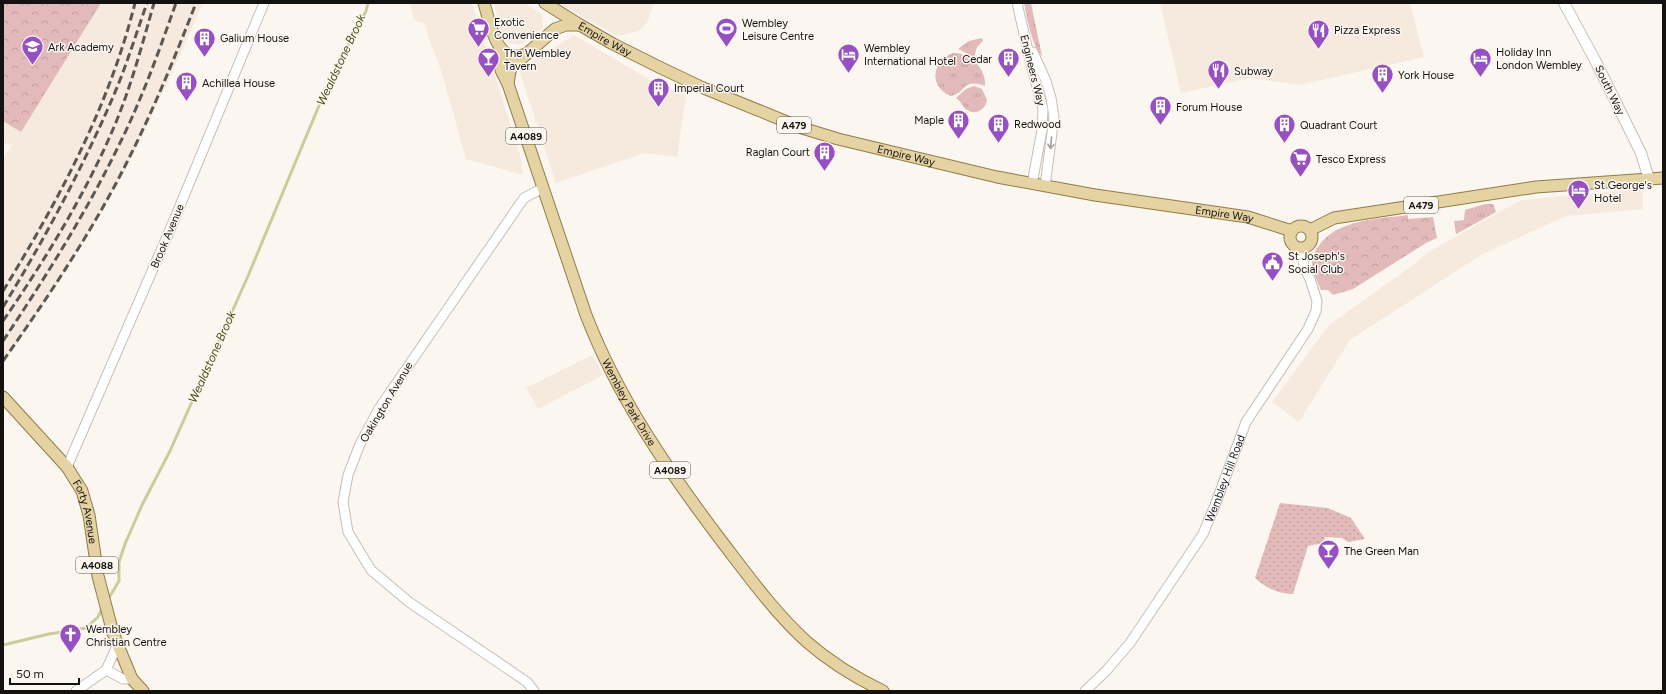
<svg xmlns="http://www.w3.org/2000/svg" width="1666" height="694" viewBox="0 0 1666 694" font-family="Figtree,sans-serif">
<defs>
<pattern id="grass-tufts" width="24" height="20" patternUnits="userSpaceOnUse"><rect width="24" height="20" fill="#e1bab9"/><path d="M3 7l-1-3M5 7V3M7 7l1-3M15 17l-1-3M17 17v-4M19 17l1-3" fill="none" stroke="#c09f9e"/></pattern>
<pattern id="park-crowns" width="20" height="18" patternUnits="userSpaceOnUse"><rect width="20" height="18" fill="#e1bab9"/><path d="M2 6a3 3 0 1 1 6 0M12 15a3 3 0 1 1 6 0" fill="none" stroke="#c09f9e"/></pattern>
<pattern id="garden-dots" width="8" height="8" patternUnits="userSpaceOnUse"><rect width="8" height="8" fill="#e1bab9"/><path d="M2 2h.1M6 6h.1" fill="none" stroke="#c09f9e" stroke-width="1.8" stroke-linecap="round"/></pattern>
</defs>
<rect width="100%" height="100%" fill="#fcf6f0"/>
<g fill="#f6eadf">
<path d="M3,3H203L167,84L122,177L66,271L3,365V159L14,142L11,145L3,143Z"/>
<path d="M410,3H472L521,158L523,175L466,159L441,70L429,39L425,24L414,20Z"/>
<path d="M493,3H525L542,14L543,28L521,45L506,43Z"/>
<path d="M558,3H654L647,23L639,31L617,36Z"/>
<path d="M1160,3H1410L1424,57L1299,85L1250,78L1181,93Z"/>
<path d="M574,35L650,80L686,96L677,157L644,153L556,183L519,70Z"/>
<path d="M1643,189V209L1566,216L1481,255L1350,340L1299,422L1272,402L1329,325L1413,265L1430,251L1521,200Z"/>
<path d="M592,355L603,375L538,409L526,388Z"/>
</g>
<g fill="url(#grass-tufts)">
<path d="M1024,3H1031L1042,56C1032,47 1027,17 1024,3Z"/>
<path d="M982,38L983,41L977,47L974,57L958,49L969,41Z"/>
<path d="M953,53C969,52 987,69 985,86C961,78 968,92 951,96C929,87 931,62 953,53Z"/>
<path d="M974,86L982,89L987,100C986,109 976,116 967,110C963,108 961,101 956,98L966,89Z"/>
<path d="M1485,204H1493L1496,212L1456,234L1454,221L1464,220L1465,210Z"/>
</g>
<g fill="url(#park-crowns)">
<path d="M3,3H101L21,132L3,121Z"/>
<path d="M1408,215V219L1433,217L1437,238L1426,243L1353,289L1333,295L1328,290H1321C1317,281 1312,271 1312,261C1313,255 1315,251 1318,247C1336,219 1378,219 1408,215Z"/>
</g>
<path fill="url(#garden-dots)" d="M1280,503L1328,508L1351,518L1365,539L1348,542L1342,538L1325,537L1324,543L1308,546L1293,594C1278,594 1266,588 1255,578Z"/>
<g fill="none" stroke-linecap="round" stroke-linejoin="round">
<g stroke="#c9cd9c" stroke-width="3">
<path d="M107,601L119,581V562L125,544L142,505L170,451L248,276L328,84L366,11L368,3"/>
<path d="M3,645L49,634L86,628L98,617L103,607"/>
</g>
<defs>
<g id="tertiary">
<path d="M1017,3L1032,68L1043,109L1042,130L1032,184"/>
<path d="M1033,52L1046,81L1051,98L1054,117L1045,186"/>
<path d="M67,467L172,225L264,3"/>
<path d="M106,670L123,679H132"/>
<path d="M76,691L106,670L117,646"/>
<path d="M534,691L527,682L409,602L371,570L348,532L343,502L348,475L360,444L380,407L524,198L543,188"/>
<path id="s1" d="M1085,691L1106,671L1130,643L1203,534L1215,505L1246,422L1308,329L1316,311L1317,301L1310,279L1304,267L1301,248"/>
</g>
<path id="secondary" d="M1564,3L1595,60L1641,153L1649,179"/>
<g id="primary">
<path d="M484,3C490,22 496,67 526,54"/>
<path id="s2" d="M545,3L580,25L613,44L659,67L701,87L802,128L838,139L997,177L1095,195L1248,217L1292,231"/>
<path id="s3" d="M500,49L501,70L508,84L586,315C618,398 669,472 723,543C749,577 775,613 807,642C830,662 856,678 883,691"/>
<path d="M508,84L510,71L513,66L555,29L566,25H580"/>
<circle cx="1301" cy="237" r="11"/>
<path d="M1310,230L1334,218L1536,187L1663,178"/>
<path id="s4" d="M3,397L67,467L82,491L89,515L98,576L113,633L132,679L143,691"/>
</g>
</defs>
<use href="#tertiary" stroke="#c5bfba" stroke-width="11"/>
<use href="#secondary" stroke="#c5bfba" stroke-width="12"/>
<use href="#primary" stroke="#907c49" stroke-width="13"/>
<use href="#tertiary" stroke="#fff" stroke-width="9"/>
<use href="#secondary" stroke="#fff" stroke-width="10"/>
<use href="#primary" stroke="#e5d3a4" stroke-width="11"/>
<g stroke="#5b5854" stroke-width="3" stroke-dasharray="8 4" stroke-linecap="butt">
<path d="M3,291C58,201 109,107 135,3"/>
<path d="M3,307C44,240 82,169 113,97C126,67 136,34 147,3"/>
<path d="M3,321C45,260 85,195 114,127C131,87 142,45 154,3"/>
<path d="M3,341C45,278 86,213 119,145C142,99 159,51 176,3"/>
<path d="M3,361C48,297 92,232 127,162C153,111 175,57 196,3"/>
</g>
</g>
<defs><path id="oneway-shaft" d="M-6 0H5M1.5-3L5.5 0L1.5 3" fill="none" stroke-width="1.6" stroke-linecap="round" stroke-linejoin="round"/></defs>
<use stroke="#a1a09f" href="#oneway-shaft" transform="translate(1051 143) rotate(96)"/>
<defs>
<symbol id="supermarket-pin" viewBox="-11 -11 22 30"><path d="M0 17L-7.5 6A9.5 9.5 0 1 1 7.5 6Z" fill="#9750c4" stroke="#fcf6f0"/><path d="M-6-5.5h2.5l.6 2H6L4.5 2H-2.5L-4.4-4H-6ZM-1.5 3.2a1.3 1.3 0 1 0 .1 0ZM3 3.2a1.3 1.3 0 1 0 .1 0Z" fill="#fff"/></symbol>
<symbol id="stadium-pin" viewBox="-11 -11 22 30"><path d="M0 17L-7.5 6A9.5 9.5 0 1 1 7.5 6Z" fill="#9750c4" stroke="#fcf6f0"/><path d="M0-5a6.5 5 0 1 0 0 10a6.5 5 0 1 0 0-10ZM-3.5-1.8h7v3.6h-7Z" fill="#fff"/></symbol>
<symbol id="restaurant-pin" viewBox="-11 -11 22 30"><path d="M0 17L-7.5 6A9.5 9.5 0 1 1 7.5 6Z" fill="#9750c4" stroke="#fcf6f0"/><path d="M-5-6h1v4h1v-4h1v4h1v-4h1v5L-1.5 .5V6h-2V.5L-5-1ZM5-6V6H3V1.5H1.5Q1.5-4 5-6Z" fill="#fff"/></symbol>
<symbol id="building-pin" viewBox="-11 -11 22 30"><path d="M0 17L-7.5 6A9.5 9.5 0 1 1 7.5 6Z" fill="#9750c4" stroke="#fcf6f0"/><path d="M-4-6H4V6H1V3H-1V6H-4ZM-2.5-4.3h1.7v1.8h-1.7ZM.8-4.3h1.7v1.8H.8ZM-2.5-1h1.7V.8h-1.7ZM.8-1h1.7V.8H.8Z" fill="#fff"/></symbol>
<symbol id="school-pin" viewBox="-11 -11 22 30"><path d="M0 17L-7.5 6A9.5 9.5 0 1 1 7.5 6Z" fill="#9750c4" stroke="#fcf6f0"/><path d="M0-5L7-2L0 1L-7-2ZM-4 1L0 2.5L4 1V4Q0 6-4 4Z" fill="#fff"/></symbol>
<symbol id="hotel-pin" viewBox="-11 -11 22 30"><path d="M0 17L-7.5 6A9.5 9.5 0 1 1 7.5 6Z" fill="#9750c4" stroke="#fcf6f0"/><path d="M-6-4.5h1.5V1H6V5H4.5V3h-9V5H-6ZM-4 0a1.8 1.8 0 1 1 3.6 0ZM.5 0V-2.5h3Q6-2.5 6 0Z" fill="#fff"/></symbol>
<symbol id="bar-pin" viewBox="-11 -11 22 30"><path d="M0 17L-7.5 6A9.5 9.5 0 1 1 7.5 6Z" fill="#9750c4" stroke="#fcf6f0"/><path d="M-6-5H6L.8 .8V4.5H3.5V6h-7V4.5H-.8V.8Z" fill="#fff"/></symbol>
<symbol id="civic-pin" viewBox="-11 -11 22 30"><path d="M0 17L-7.5 6A9.5 9.5 0 1 1 7.5 6Z" fill="#9750c4" stroke="#fcf6f0"/><path d="M-.6-6.5H3V-4.5H.6V-3L4-1V1h2V6H-6V1h2V-1L-.6-3ZM-1.2 2.5V6h2.4V2.5Z" fill="#fff"/></symbol>
<symbol id="church-pin" viewBox="-11 -11 22 30"><path d="M0 17L-7.5 6A9.5 9.5 0 1 1 7.5 6Z" fill="#9750c4" stroke="#fcf6f0"/><path d="M-1.2-6h2.4v3.5h3.3v2.4h-3.3V6h-2.4V-.1h-3.3v-2.4h3.3Z" fill="#fff"/></symbol>
</defs>
<g fill-rule="evenodd">
<use href="#supermarket-pin" x="466" y="16" width="25" height="34"/>
<use href="#stadium-pin" x="714" y="16" width="25" height="34"/>
<use href="#restaurant-pin" x="1306" y="18" width="25" height="34"/>
<use href="#building-pin" x="192" y="26" width="25" height="34"/>
<use href="#school-pin" x="20" y="34" width="25" height="34"/>
<use href="#hotel-pin" x="836" y="42" width="25" height="34"/>
<use href="#hotel-pin" x="1468" y="46" width="25" height="34"/>
<use href="#bar-pin" x="476" y="46" width="25" height="34"/>
<use href="#building-pin" x="996" y="46" width="25" height="34"/>
<use href="#restaurant-pin" x="1206" y="58" width="25" height="34"/>
<use href="#building-pin" x="1370" y="62" width="25" height="34"/>
<use href="#building-pin" x="174" y="70" width="25" height="34"/>
<use href="#building-pin" x="646" y="76" width="25" height="34"/>
<use href="#building-pin" x="1148" y="94" width="25" height="34"/>
<use href="#building-pin" x="946" y="108" width="25" height="34"/>
<use href="#building-pin" x="986" y="112" width="25" height="34"/>
<use href="#building-pin" x="1272" y="112" width="25" height="34"/>
<use href="#building-pin" x="812" y="140" width="25" height="34"/>
<use href="#supermarket-pin" x="1288" y="146" width="25" height="34"/>
<use href="#hotel-pin" x="1566" y="178" width="25" height="34"/>
<use href="#civic-pin" x="1260" y="250" width="25" height="34"/>
<use href="#bar-pin" x="1316" y="538" width="25" height="34"/>
<use href="#church-pin" x="58" y="622" width="25" height="34"/>
</g>
<g text-anchor="middle" stroke-width="3" stroke-linejoin="round" paint-order="stroke">
<g fill="#fcf6f0" stroke="#5a5653" stroke-width="1">
<rect x="777" y="117" width="34" height="16" rx="3"/>
<rect x="506" y="128" width="40" height="16" rx="3"/>
<rect x="1404" y="197" width="34" height="16" rx="3"/>
<rect x="650" y="462" width="40" height="16" rx="3"/>
<rect x="76" y="557" width="42" height="16" rx="3"/>
</g>
<g font-size="10" font-weight="bold" fill="#141210">
<text x="794" y="129">A479</text>
<text x="526" y="140">A4089</text>
<text x="1421" y="209">A479</text>
<text x="670" y="474">A4089</text>
<text x="97" y="569">A4088</text>
</g>
<g font-size="11" fill="#141210" stroke="#fcf6f0" text-anchor="start">
<text x="494" y="26">Exotic<tspan x="494" dy="13">Convenience</tspan></text>
<text x="742" y="27">Wembley<tspan x="742" dy="13">Leisure Centre</tspan></text>
<text x="1334" y="34">Pizza Express</text>
<text x="220" y="42">Galium House</text>
<text x="48" y="51">Ark Academy</text>
<text x="864" y="52">Wembley<tspan x="864" dy="13">International Hotel</tspan></text>
<text x="1496" y="56">Holiday Inn<tspan x="1496" dy="13">London Wembley</tspan></text>
<text x="504" y="57">The Wembley<tspan x="504" dy="13">Tavern</tspan></text>
<text x="992" y="63" text-anchor="end">Cedar</text>
<text x="1234" y="75">Subway</text>
<text x="1398" y="79">York House</text>
<text x="202" y="87">Achillea House</text>
<text x="674" y="92">Imperial Court</text>
<text x="1176" y="111">Forum House</text>
<text x="944" y="124" text-anchor="end">Maple</text>
<text x="1014" y="128">Redwood</text>
<text x="1300" y="129">Quadrant Court</text>
<text x="810" y="156" text-anchor="end">Raglan Court</text>
<text x="1316" y="163">Tesco Express</text>
<text x="1594" y="189">St George's<tspan x="1594" dy="13">Hotel</tspan></text>
<text x="1288" y="260">St Joseph's<tspan x="1288" dy="13">Social Club</tspan></text>
<text x="1344" y="555">The Green Man</text>
<text x="86" y="633">Wembley<tspan x="86" dy="13">Christian Centre</tspan></text>
</g>
<g font-size="11" fill="#141210" stroke="#fcf6f0">
<text dy="4" stroke="none"><textPath href="#s2" startOffset="70">Empire Way</textPath></text>
<text transform="translate(1033 70) rotate(76)" y="4">Engineers Way</text>
<text transform="translate(1610 90) rotate(64)" y="4">South Way</text>
<text dy="4" stroke="none"><textPath href="#s2" startOffset="394">Empire Way</textPath></text>
<text dy="4" stroke="none"><textPath href="#s2" startOffset="718">Empire Way</textPath></text>
<text transform="translate(167 236) rotate(-67)" y="4">Brook Avenue</text>
<text transform="translate(386 402) rotate(-59)" y="4">Oakington Avenue</text>
<text dy="4" stroke="none"><textPath href="#s3" startOffset="378">Wembley Park Drive</textPath></text>
<text dy="4" stroke="none"><textPath href="#s1" startOffset="257">Wembley Hill Road</textPath></text>
<text dy="4" stroke="none"><textPath href="#s4" startOffset="144">Forty Avenue</textPath></text>
</g>
<g font-size="12" font-style="italic" fill="#4b4e16" stroke="#fcf6f0">
<text transform="translate(341 60) rotate(-65)" y="4">Wealdstone Brook</text>
<text transform="translate(212 357) rotate(-66)" y="4">Wealdstone Brook</text>
</g>
</g>
<rect width="1666" height="694" fill="none" stroke="#141210" stroke-width="8"/>
<path d="M10 678v6h69v-6" fill="none" stroke="#141210" stroke-width="2"/>
<text x="16" y="678" font-size="12" fill="#141210" stroke="#fcf6f0" stroke-width="3" paint-order="stroke">50 m</text>
</svg>
